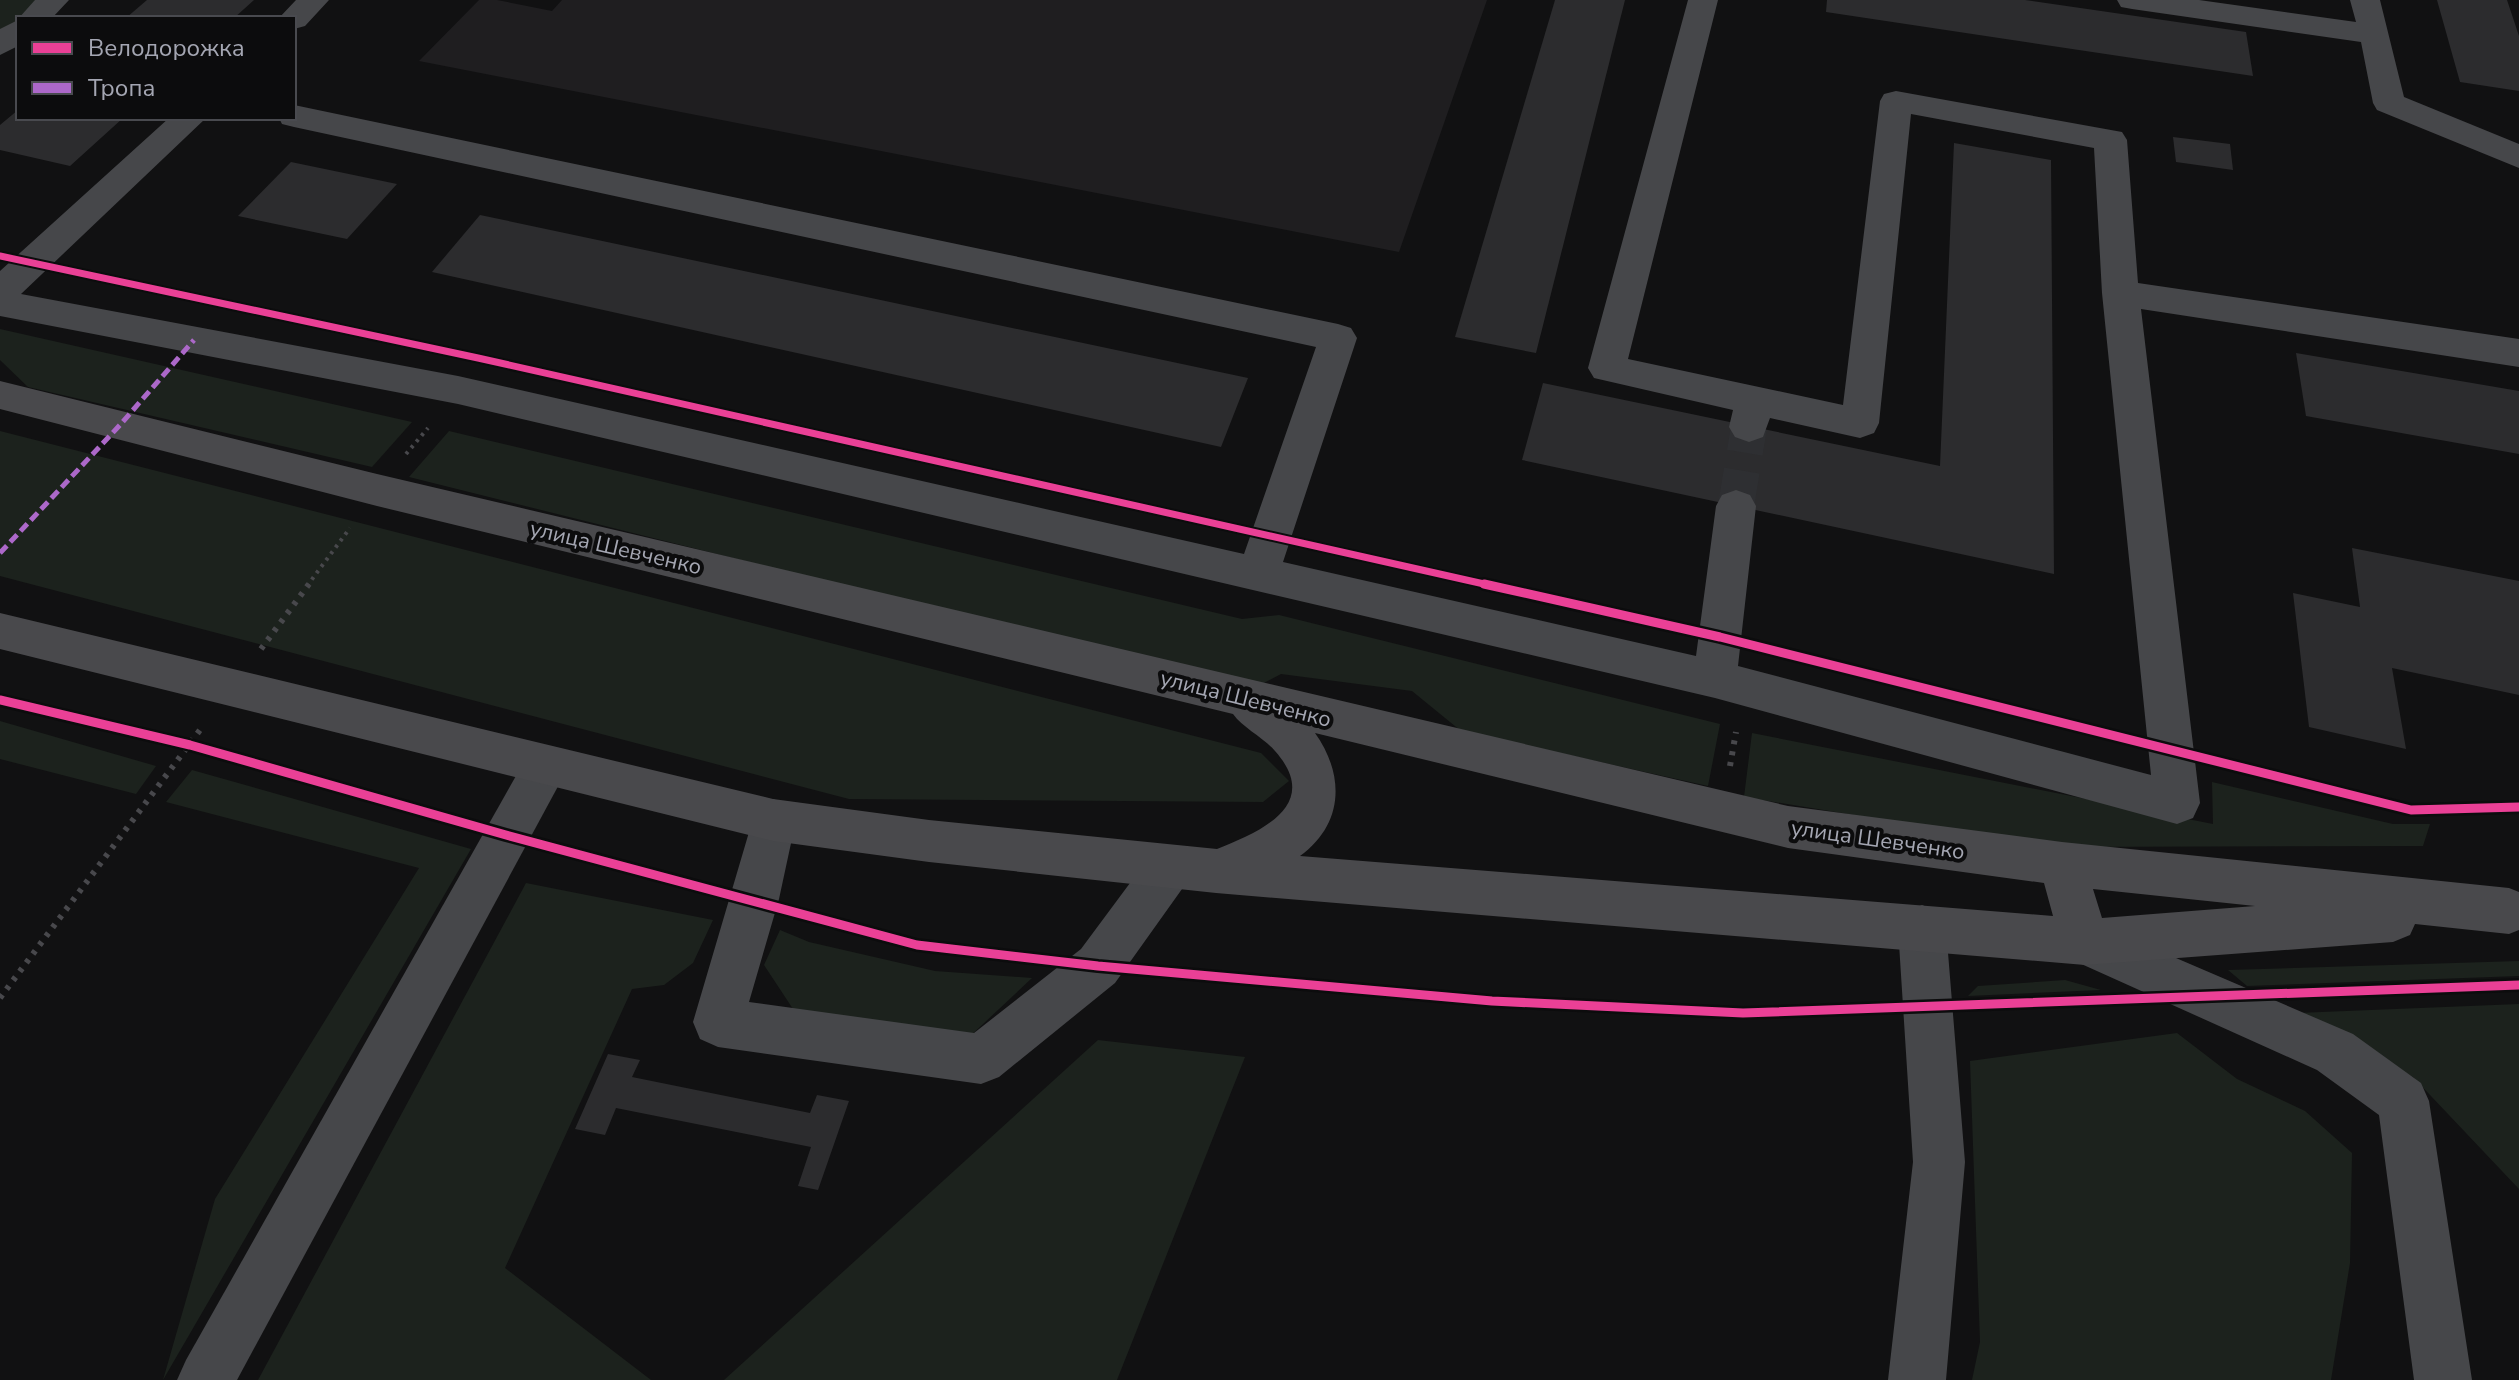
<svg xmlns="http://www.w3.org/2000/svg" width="2519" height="1380" viewBox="0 0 2519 1380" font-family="'Nunito Sans',sans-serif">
<rect width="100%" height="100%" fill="#111112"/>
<path fill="#1f1e20" d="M479,0H497L552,11L562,0H1487L1399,252L419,61Z"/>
<g fill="#1c221d">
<path d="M0,0H54L33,18H18V30L0,45Z"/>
<path d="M0,329L412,422L372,467L28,387L0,360Z"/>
<path d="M0,431L1261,753L1289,781L1263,802L849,799L0,576Z"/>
<path d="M449,431L1242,619L1279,615L1720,724L1708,786L1461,731L1412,691L1281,674L1254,688L409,477Z"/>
<path d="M0,721L156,766L136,794L0,759Z"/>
<path d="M1752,733L2213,824L2212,782L2393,824H2430L2423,846L2048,847L1744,797Z"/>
<path d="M192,770L471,849L163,1380L215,1199L419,868L166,802Z"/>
<path d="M526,883L713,920L693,963L664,985L632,989L505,1268L651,1380H258Z"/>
<path d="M780,930L809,942L935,971L1032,978L966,1040L793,1009L764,965Z"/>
<path d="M2519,961V976L2247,986L2228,970Z"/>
<path d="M2065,980L2101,990L1968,996L1978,986Z"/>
<path d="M2519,1004V1189L2413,1077L2297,1013Z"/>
<path d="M2177,1033L2237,1079L2305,1111L2352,1153L2350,1263L2331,1380H1972L1980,1342L1970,1061Z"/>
<path d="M1098,1040L1245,1057L1117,1380H724Z"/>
</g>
<g fill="#2c2c2e">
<path d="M147,0H254L234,18H126Z"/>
<path d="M1555,0H1625L1536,353L1455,337Z"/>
<path d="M1827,0H2025L2246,32L2253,76L1826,12Z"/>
<path d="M2437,0H2507L2519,36V91L2460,82Z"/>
<path d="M18,110V118H123L70,166L0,150V125Z"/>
<path d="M2173,137L2230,144L2233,170L2176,162Z"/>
<path d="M1954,143L2051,160L2054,574L1522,460L1543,383L1940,466Z"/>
<path d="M291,162L397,184L347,239L238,216Z"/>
<path d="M480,215L1248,378L1221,447L432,272Z"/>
<path d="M2296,353L2519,391V454L2306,416Z"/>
<path d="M2352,548L2519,581V695L2392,668L2406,749L2309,727L2293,593L2360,607Z"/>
<path d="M608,1054L640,1060L632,1077L810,1113L817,1095L849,1101L818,1190L798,1186L811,1147L616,1108L605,1135L575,1129Z"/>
</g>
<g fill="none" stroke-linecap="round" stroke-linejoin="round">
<path stroke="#2e2f32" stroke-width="36" stroke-dasharray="36 18" stroke-linecap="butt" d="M1736,506L1749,427"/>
<g stroke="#48484c" stroke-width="4" stroke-dasharray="3 5" stroke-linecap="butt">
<path d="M406,454L428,428"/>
<path d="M307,586L350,528"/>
</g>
<g stroke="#48484c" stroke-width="6" stroke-dasharray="4 7" stroke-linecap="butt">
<path d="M261,649L309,584"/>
<path d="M1730,766L1736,732"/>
<path d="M0,998L203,726"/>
</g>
<g fill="#46474a" fill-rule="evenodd">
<path d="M35,0H69L52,18L18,19Z"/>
<path d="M296,0H329L305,26L294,29V18H279Z"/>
<path d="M1688,0H1718L1628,359L1843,405L1880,101L1884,94L1896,91L2122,132L2127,140L2138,283L2519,339V367L2141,309L2200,803L2193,818L2177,824L1715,698L458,404L0,316V271L169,118H206L21,294L458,376L1244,554L1316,347L294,127L282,124L279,118H294V105L1338,324L1351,328L1357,338L1283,562L1696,656L1716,506L1722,495L1736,490L1750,495L1756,506L1738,666L2151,775L2102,293L2094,148L1911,114L1879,423L1874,433L1860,438L1770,418L1763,437L1749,442L1735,437L1729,427L1733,410L1594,378L1588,368Z"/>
<path d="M2117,0H2199L2356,22L2350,0H2380L2404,97L2519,144V168L2377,110L2373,103L2361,42L2132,9L2121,7Z"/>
<path d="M18,20V46L0,55V29Z"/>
<path d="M546,745L562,751L569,765L562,779L237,1380H177L186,1360L530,751Z"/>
<path d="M773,799L789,805L796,820L779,899L749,1002L974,1033L1081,949L1153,852L1170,845L1187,852L1194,867L1187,882L1115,983L999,1077L981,1084L718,1047L700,1039L693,1022L757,805Z"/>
<path d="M1922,905L1939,912L1946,928L1965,1162L1946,1380H1888L1913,1162L1898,928L1905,912Z"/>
<path d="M2085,919L2353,1034L2421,1083L2429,1101L2472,1380H2414L2379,1115L2317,1070L2068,958L2061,942L2068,926Z"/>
</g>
<path fill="#49494c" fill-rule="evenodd" d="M0,381L377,474L1788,806L2062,842L2509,888L2519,892V930L2509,934L2415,924L2410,935L2393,942L2085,965L1216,893L929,862L773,841L0,649V613L773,799L929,820L1217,849C1260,832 1323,805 1275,751C1263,737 1243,728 1233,714L377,506L0,409ZM1315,733L1788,848L2044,883L2053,916L1300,856C1344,824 1345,775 1315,733ZM2093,889L2255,906L2102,918Z"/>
<path stroke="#ac68c9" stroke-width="5" stroke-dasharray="10 5" stroke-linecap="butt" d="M0,553L120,425L194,340"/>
<defs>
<path id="cycleway-far1" d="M0,256L478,358L1493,586"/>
<g id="cycleway">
<path d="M1484,584L1720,637L2411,810L2519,807"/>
<path d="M0,700L190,745L506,835L917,945L1098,966L1492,1001L1743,1013L2519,985"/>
</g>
</defs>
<use href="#cycleway-far1" stroke="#0c0c0d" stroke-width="11"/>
<use href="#cycleway" stroke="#0c0c0d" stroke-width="14"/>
<use href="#cycleway-far1" stroke="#ea4096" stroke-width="7"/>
<use href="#cycleway" stroke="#ea4096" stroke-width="9"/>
</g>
<g text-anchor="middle" stroke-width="8" stroke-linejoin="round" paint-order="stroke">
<g font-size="22" fill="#a4a6b2" stroke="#0c0c0d">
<text transform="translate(616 547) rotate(13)" y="8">улица Шевченко</text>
<text transform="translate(1246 698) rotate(14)" y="8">улица Шевченко</text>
<text transform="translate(1878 839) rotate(8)" y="8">улица Шевченко</text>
</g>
</g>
<rect x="16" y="16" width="280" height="104" fill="#0c0c0d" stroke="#494a4f" stroke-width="2"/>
<rect x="32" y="42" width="40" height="12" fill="#ea4096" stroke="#494a4f" stroke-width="2"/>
<text x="88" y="56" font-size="24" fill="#a4a6b2">Велодорожка</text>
<rect x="32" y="82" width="40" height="12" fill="#ac68c9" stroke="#494a4f" stroke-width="2"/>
<text x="88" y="96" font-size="24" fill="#a4a6b2">Тропа</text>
</svg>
